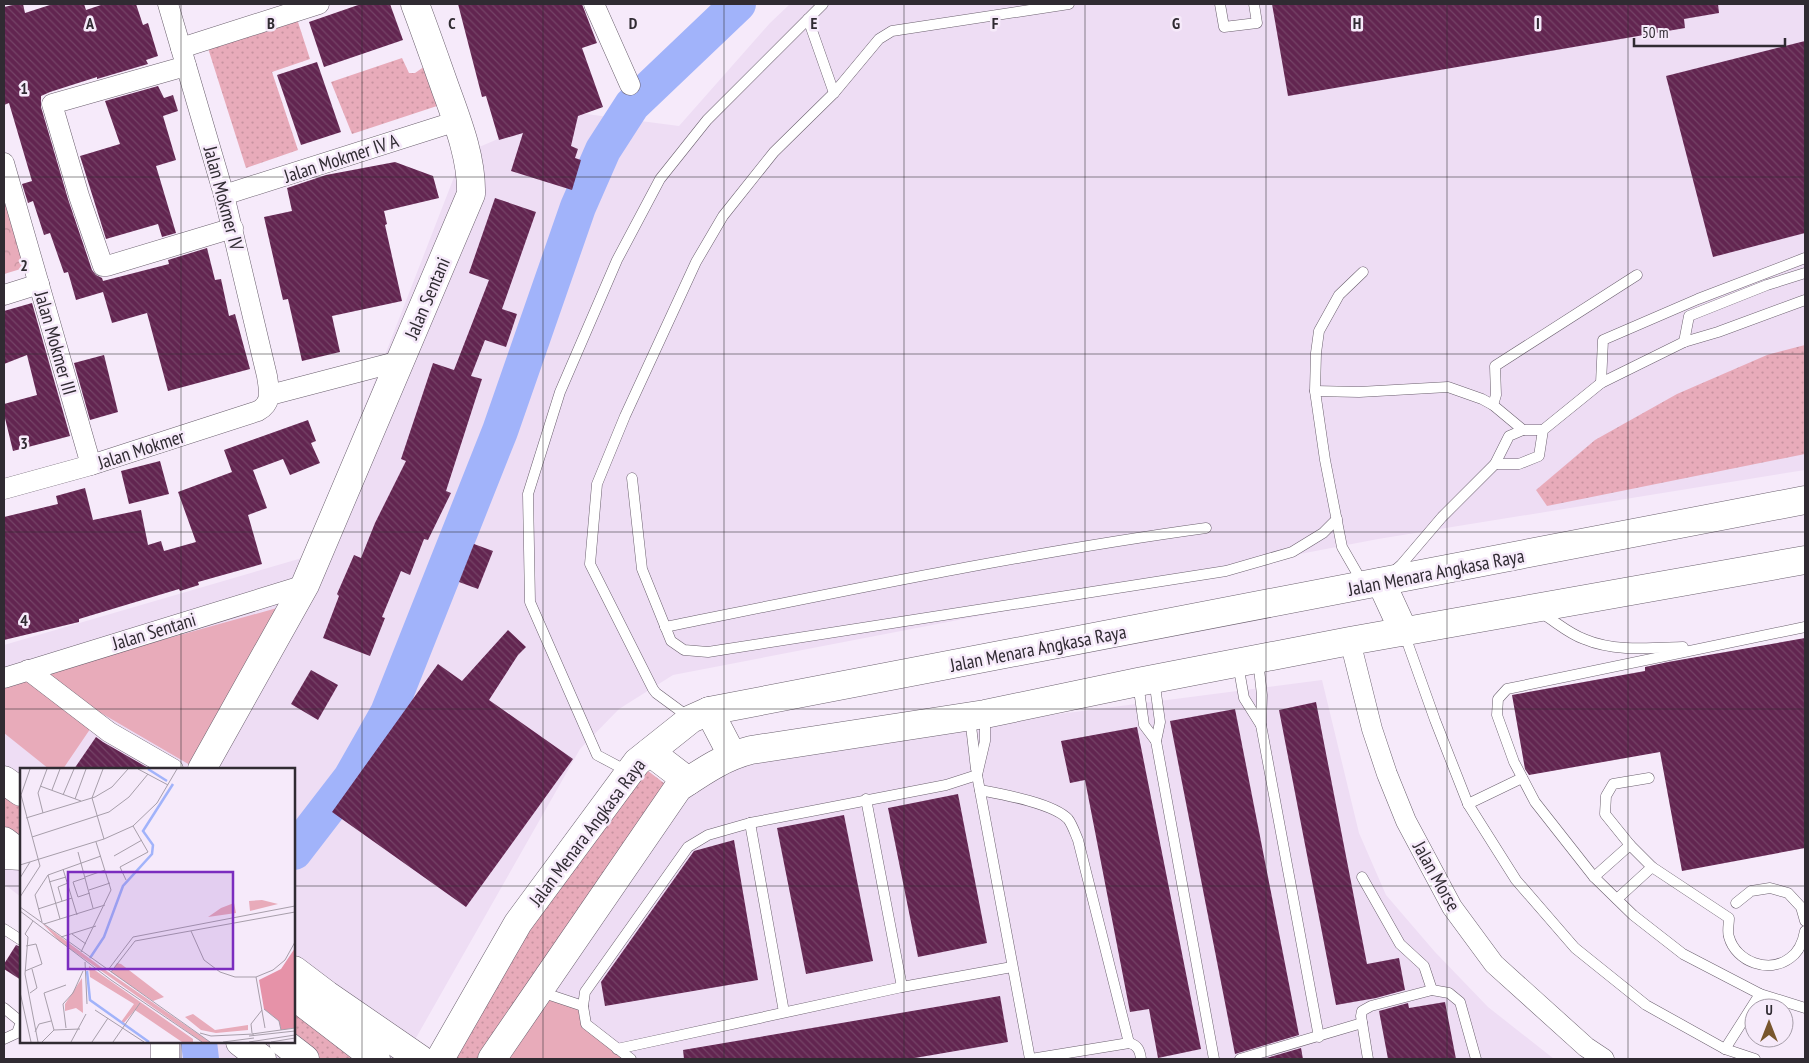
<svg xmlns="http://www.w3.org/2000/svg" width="1809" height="1063" viewBox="0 0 1809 1063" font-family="'PT Sans Narrow',sans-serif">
<defs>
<pattern id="grass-dots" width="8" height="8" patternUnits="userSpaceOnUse" patternTransform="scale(1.25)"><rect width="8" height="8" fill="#e8abba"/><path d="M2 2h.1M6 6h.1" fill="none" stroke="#c793a0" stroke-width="1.8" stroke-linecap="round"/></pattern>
<pattern id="park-crowns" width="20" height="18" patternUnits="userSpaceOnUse" patternTransform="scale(1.25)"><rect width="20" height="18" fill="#e8abba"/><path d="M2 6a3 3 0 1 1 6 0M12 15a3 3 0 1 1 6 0" fill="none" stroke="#c793a0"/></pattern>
<pattern id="building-back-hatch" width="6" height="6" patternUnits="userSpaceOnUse" patternTransform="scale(1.25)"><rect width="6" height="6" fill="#622550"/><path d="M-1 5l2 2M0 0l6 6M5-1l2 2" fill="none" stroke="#754467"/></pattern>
</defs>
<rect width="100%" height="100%" fill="#f6eafa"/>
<g fill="#eeddf4">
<path d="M790,4H1805V470L1378,539L673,675L619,709L580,749L404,1059H208L192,1042H294V769H21V897L4,884V645L302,558L371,391L463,154L563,111L679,126L770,23Z"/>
<path d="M1322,680L1359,833L1386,895L1435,952L1488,1007L1554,1059H492L679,789L733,756Z"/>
</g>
<g fill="url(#grass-dots)">
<path d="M297,19L310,59L272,72L298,150L246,168L207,45Z"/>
<path d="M402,58L409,73H415L428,64L437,106L352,134L331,82Z"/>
<path d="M1805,345V454L1547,506L1536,490L1595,440L1677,394L1767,355Z"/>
<path d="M639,764L673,790L492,1059H440Z"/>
<path d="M4,780L21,792V854L4,840Z"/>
<path d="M294,996L376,1059H305L294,1042Z"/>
</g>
<path fill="url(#park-crowns)" d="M4,195L24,268L4,274Z"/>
<g fill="#e8abba">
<path d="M277,608L190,765L101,713L63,769H49L4,733V684Z"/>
<path d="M538,992L582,1007L585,1024L629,1059H492Z"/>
</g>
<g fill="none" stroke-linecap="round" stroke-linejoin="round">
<g stroke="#a1b3fa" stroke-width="36">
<path d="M294,852L351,778L388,713L500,431L578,207L603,150L632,105L738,4"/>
<path d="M199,1042L201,1059"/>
</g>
</g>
<g fill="url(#building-back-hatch)">
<path d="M17,4H23L25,13L53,4H84L86,10L104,4H136L143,25L148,23L158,56L146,60L148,64L97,79V77L50,92L41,96V107L68,199L92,270L96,275L102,278L103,281L169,264L168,260L207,248L215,280L221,279L229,316L235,314L250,369L168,391L147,313L112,323L103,292L76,300L68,272L64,273L50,233L44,235L33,201L28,203L22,184L32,181L9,103L4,105V7Z"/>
<path d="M361,4H390L403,40L324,67L309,22Z"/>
<path d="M458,4H582L597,43L582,48L603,107L578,116L571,146L578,149L575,158L581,160L572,190L511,171L523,133L499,140L486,96L482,97Z"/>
<path d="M1272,4H1718L1719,13L1684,19L1685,28L1288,96Z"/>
<path d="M1805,41V233L1713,257L1666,76Z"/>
<path d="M317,62L341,132L301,145L277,75Z"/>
<path d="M158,86L164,98L173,95L178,111L163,116L176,160L156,166L176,233L162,237L158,224L106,239L80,156L120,144L105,101Z"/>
<path d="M395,162L433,176L439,198L384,211L387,224L385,225L402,301L332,316L340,352L302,361L288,299L283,300L264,217L292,211L287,188L326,175Z"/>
<path d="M495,198L536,212L502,309L517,314L506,347L485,340L471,376L482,379L446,491L451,493L428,540L424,539L410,575L401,571L382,617L385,618L370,656L323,638L339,596L337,594L354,555L361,558L375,523L406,461L401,459L433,363L454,370L489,280L469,273Z"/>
<path d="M32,303L70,436L13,451L4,414V404L37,395L27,355L4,364V311Z"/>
<path d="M104,355L118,412L90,420L74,363Z"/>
<path d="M308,420L316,441L311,443L320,463L290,475L283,459L253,470L267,508L248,515L262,564L198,582L199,585L180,591L179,589L79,619V622L4,640V517L58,504L56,496L85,488L93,520L141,510L148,545L161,541L164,551L196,542L178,492L232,472L224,450Z"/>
<path d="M160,461L169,494L129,504L121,471Z"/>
<path d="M474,544L493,551L478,589L459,582Z"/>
<path d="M508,630L526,647L518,655L489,700L573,759L466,907L332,812L438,664L462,681Z"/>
<path d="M1805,638V848L1682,871L1660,752L1529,775L1525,769L1512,695L1645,671V667L1668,662Z"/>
<path d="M311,670L338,685L318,720L291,704Z"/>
<path d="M1316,702L1367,964L1399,958L1405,990L1376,998L1336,1005L1279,710Z"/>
<path d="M1235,709L1299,1035L1235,1054L1170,721Z"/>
<path d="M1137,727L1201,1049L1158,1058L1149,1009L1130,1012L1085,780L1070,783L1061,741Z"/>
<path d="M96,737L103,742L150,769H74Z"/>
<path d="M958,794L987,943L918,957L888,808Z"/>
<path d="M844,815L873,961L806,974L777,828Z"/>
<path d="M734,840L758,980L605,1006L601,982L694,851Z"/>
<path d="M16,945L21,947V980L4,969V964Z"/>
<path d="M1000,996L1008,1042L909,1059H684L683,1050Z"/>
<path d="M1445,1002L1456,1059H1388L1379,1011L1408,1003L1409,1008Z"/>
<path d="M1301,1048L1303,1059H1263Z"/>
</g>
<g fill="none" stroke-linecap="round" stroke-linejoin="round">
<defs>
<g id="lane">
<path d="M1220,4L1224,27L1257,23L1254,4"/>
<path d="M808,19L834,93"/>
<path d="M1684,342L1689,316L1767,285L1805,273"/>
<path d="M1601,383L1603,340L1698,299L1805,258"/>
<path d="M1315,391L1359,392L1448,387L1482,399L1493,405L1523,430"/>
<path d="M1493,405L1496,395L1495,366L1637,275"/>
<path d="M1495,464H1519L1539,456L1543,430L1601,383L1684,342L1718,332L1805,300"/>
<path d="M632,478L642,569L671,641L684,650L708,652L1226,571L1292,552L1323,533L1337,519"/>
<path d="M1393,572L1401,565L1442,517L1495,464L1509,436L1523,430H1543"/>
<path d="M1360,583L1361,580L1342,547L1325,460L1315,391L1316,353L1319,331L1339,295L1363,272"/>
<path d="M1541,613C1555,621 1569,634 1584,639C1614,652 1651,648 1683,647"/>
<path d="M665,627C844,591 1024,553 1206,528"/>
<path d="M1805,627L1507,689L1498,699L1497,715L1514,762L1535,802L1594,877L1633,915L1683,954L1760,994L1805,1008"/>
<path d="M1404,633L1435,720L1468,804L1516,880L1575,948L1646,1005L1725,1049L1755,1059"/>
<path d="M1258,660L1262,695L1261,725L1319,1037"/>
<path d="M1238,664L1244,698L1261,725"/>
<path d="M1154,679L1160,722L1156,741L1214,1059"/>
<path d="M1138,683L1144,725L1156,741"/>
<path d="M970,717L976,769"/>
<path d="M690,718L656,693L653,689L590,564L597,484L625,416L696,262L723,216L774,152L834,93L879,39L892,31L1069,4"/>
<path d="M629,772L597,755L530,602L528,494L560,392L617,260L660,179L707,120L823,4"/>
<path d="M977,775L985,741V714"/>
<path d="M980,790C1001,794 1053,803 1068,819C1072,824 1075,833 1078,840L1129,1043"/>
<path d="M866,799L902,987"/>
<path d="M1468,804L1522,778"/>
<path d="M750,823L784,1012"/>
<path d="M1630,845L1652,867L1729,918C1729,924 1727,932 1729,937C1736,962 1769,974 1790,958C1799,952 1803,942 1805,931"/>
<path d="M4,864L21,865"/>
<path d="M1362,877L1400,944L1424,966L1432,990"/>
<path d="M1594,877L1630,845L1605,814L1606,796L1613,784L1649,778"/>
<path d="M1617,899L1652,867"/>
<path d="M1736,903L1751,891L1770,888L1788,893L1801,907L1805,921"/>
<path d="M4,929L21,940"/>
<path d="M541,992L583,1006"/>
<path d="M4,1008L21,1022L17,1033L4,1039"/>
<path d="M617,1049L902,987L1012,967"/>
<path d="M1725,1049L1760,994"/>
<path d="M631,1059L586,1024L583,1006L585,992L688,847L708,835L750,823L946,785L977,775L1030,1059"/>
<path d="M1031,1059L1129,1043C1138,1045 1140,1051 1141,1059"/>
<path d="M1240,1059L1362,1023"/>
<path d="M1368,1059L1361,1016L1362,1011L1371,1006L1432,990L1449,993L1460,1002L1476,1059"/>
</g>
<g id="street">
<path d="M594,4L630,85"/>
<path d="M181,48L319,4"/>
<path d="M186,66L52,104L79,196L103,266H107L233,228"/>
<path d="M4,163L91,465"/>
<path d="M224,195L457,121"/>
<path d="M4,295L39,284"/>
<path d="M270,395L400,361"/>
<path d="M4,489L91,465L258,411C273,403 269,390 267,376L224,195L168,4"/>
<path d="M1350,641L1372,729L1387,774L1406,821L1452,907L1494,964L1586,1047L1604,1059"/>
<path d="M28,670L109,732L173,769"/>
<path d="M4,678L305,585"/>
</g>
<g id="secondary">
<path d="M1381,582L1404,632"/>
<path d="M709,711L732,755"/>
<path d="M650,752L688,781"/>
<path d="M202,769L305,585L471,194C472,159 458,123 446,90C436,62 426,33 415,4"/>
<path d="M4,780L21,792"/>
<path d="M4,841L21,854"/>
<path d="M294,970L327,995L420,1059"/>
<path d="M294,996L376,1059"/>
<path d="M240,1042L262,1059"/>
<path d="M283,1042L305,1059"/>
<path d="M165,1059V1042"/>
<path d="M440,1059L518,923L637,762L691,719L709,711L1805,500"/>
<path d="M492,1059L678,788C702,772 723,757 751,750L985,714L1138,682L1350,641L1805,560"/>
</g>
</defs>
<use href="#lane" stroke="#6b606e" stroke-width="11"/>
<use href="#street" stroke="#6b606e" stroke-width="21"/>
<use href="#secondary" stroke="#6b606e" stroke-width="29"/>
<use href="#lane" stroke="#fff" stroke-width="10"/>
<use href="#street" stroke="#fff" stroke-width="20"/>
<use href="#secondary" stroke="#fff" stroke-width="28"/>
</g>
<path fill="none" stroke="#302b32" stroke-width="1" stroke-opacity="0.55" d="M181,4V769M362,4V1059M543,4V1059M724,4V1059M904,4V1059M1085,4V1059M1266,4V1059M1447,4V1059M1628,4V1059M4,177H1805M4,354H1805M4,532H1805M4,709H1805M4,886H21M294,886H1805M181,1042V1059"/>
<g text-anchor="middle" stroke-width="5" stroke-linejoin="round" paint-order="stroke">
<g font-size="19" fill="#302b32" stroke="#f6eafa">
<text transform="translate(341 158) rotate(-18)" y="7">Jalan Mokmer IV A</text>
<text transform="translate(224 198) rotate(75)" y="7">Jalan Mokmer IV</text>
<text transform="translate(427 298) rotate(-67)" y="7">Jalan Sentani</text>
<text transform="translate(56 343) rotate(74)" y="7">Jalan Mokmer III</text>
<text transform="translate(141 449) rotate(-18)" y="7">Jalan Mokmer</text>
<text transform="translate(1436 572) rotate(-11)" y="7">Jalan Menara Angkasa Raya</text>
<text transform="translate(154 631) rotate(-17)" y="7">Jalan Sentani</text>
<text transform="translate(1038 648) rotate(-11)" y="7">Jalan Menara Angkasa Raya</text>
<text transform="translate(587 832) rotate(-53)" y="7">Jalan Menara Angkasa Raya</text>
<text transform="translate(1437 876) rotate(61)" y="7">Jalan Morse</text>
</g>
</g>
<g transform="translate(20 768)">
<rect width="275" height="275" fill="#f6eafa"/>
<path d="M242,132L258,136L230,143L229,133ZM214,135L216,145L188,149L201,140ZM22,155L81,199L190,274H182L39,173ZM62,210L63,245L56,240L45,243V236Z" fill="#e8abba"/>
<path d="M275,180V260L261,262L259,253L244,241L239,212L261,201Z" fill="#e692a8"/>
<path d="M97,195L101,196L144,229L133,233L91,204ZM69,198L173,271V274H162L115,242L103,256L101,254L114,236L70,209ZM173,246L195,262L228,257V262L196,265L181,262L165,249Z" fill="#e8abba"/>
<path fill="none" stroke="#a1b3fa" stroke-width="2.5" d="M128,1L147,13M70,190L84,169L103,118L132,86L133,77L123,63L153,16M67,203L70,232L129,274"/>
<path fill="none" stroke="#a79eaa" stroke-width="1" d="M83,1L72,30L84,71M118,1L148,17M20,18L61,33M32,22L40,1M43,27L54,1M55,31L66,1M23,45L18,25L27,1M6,50L75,29L92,19L108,1M12,69L89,44L109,29L128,6M58,84L73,140M94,88L122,72M0,97L84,71L113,58L137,35L157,1M43,101L57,147M28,107L40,151M65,109L85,102M0,110L10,94M65,110L53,114L58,129L70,125M106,112L100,99L128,84L113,58M29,114L46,109M69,122L90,115M0,129L20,98L1,27L10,1M42,133L38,119L48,115M0,139L190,274M18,141L52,130M0,143L91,212L182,274M13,153L5,166L8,169L5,206L18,274M22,154L15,127L28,107L81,88M24,156L85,137M171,163L184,192L200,204L215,209H236L253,202L265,192L275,174M52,166L66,176M41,169L76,158M61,184L91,122L76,74M65,194L67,236M88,202L113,169L275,138M5,203L22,196L16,176L6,178M91,204L115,173L275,144M236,209L245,260M0,224L11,274M10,225L17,220L12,201M244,241L259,253L261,262M75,242L124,274M46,260L43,236L53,225L63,203M34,262L24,225L46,217M15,264L19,256L31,253M180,265L191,268L234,266M232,265L231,256L242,242M232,266L275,260M229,268L275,263M22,274L34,262L60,261M51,274L66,246M72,274L88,250M93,274L120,235M203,274L234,270M229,274L275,267M251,274L275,270"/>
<path fill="#7b2cbf" fill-opacity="0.15" stroke="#7b2cbf" stroke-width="2.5" d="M48,104H213V201H48Z"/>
<rect width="275" height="275" fill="none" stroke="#302b32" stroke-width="2.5"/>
</g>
<g font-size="16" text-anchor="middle" font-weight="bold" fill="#302b32" stroke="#f6eafa" stroke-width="5" stroke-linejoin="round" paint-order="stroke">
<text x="90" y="29">A</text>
<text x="271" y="29">B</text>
<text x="452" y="29">C</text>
<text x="633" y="29">D</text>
<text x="814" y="29">E</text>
<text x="995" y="29">F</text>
<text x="1176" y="29">G</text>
<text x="1357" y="29">H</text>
<text x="1538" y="29">I</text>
<text x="24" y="94">1</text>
<text x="24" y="271">2</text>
<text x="24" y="449">3</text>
<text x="24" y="626">4</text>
</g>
<rect width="1809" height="1063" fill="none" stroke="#302b32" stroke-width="10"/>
<g transform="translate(1769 1023)"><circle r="24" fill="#f6eafa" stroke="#a79eaa"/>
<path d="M0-4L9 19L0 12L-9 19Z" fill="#78562d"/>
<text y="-8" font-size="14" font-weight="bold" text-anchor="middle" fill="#302b32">U</text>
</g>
<path d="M1634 38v8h151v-8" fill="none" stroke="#302b32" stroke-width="2.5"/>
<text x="1642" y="38" font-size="15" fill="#302b32" stroke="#f6eafa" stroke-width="4" paint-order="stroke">50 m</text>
</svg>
